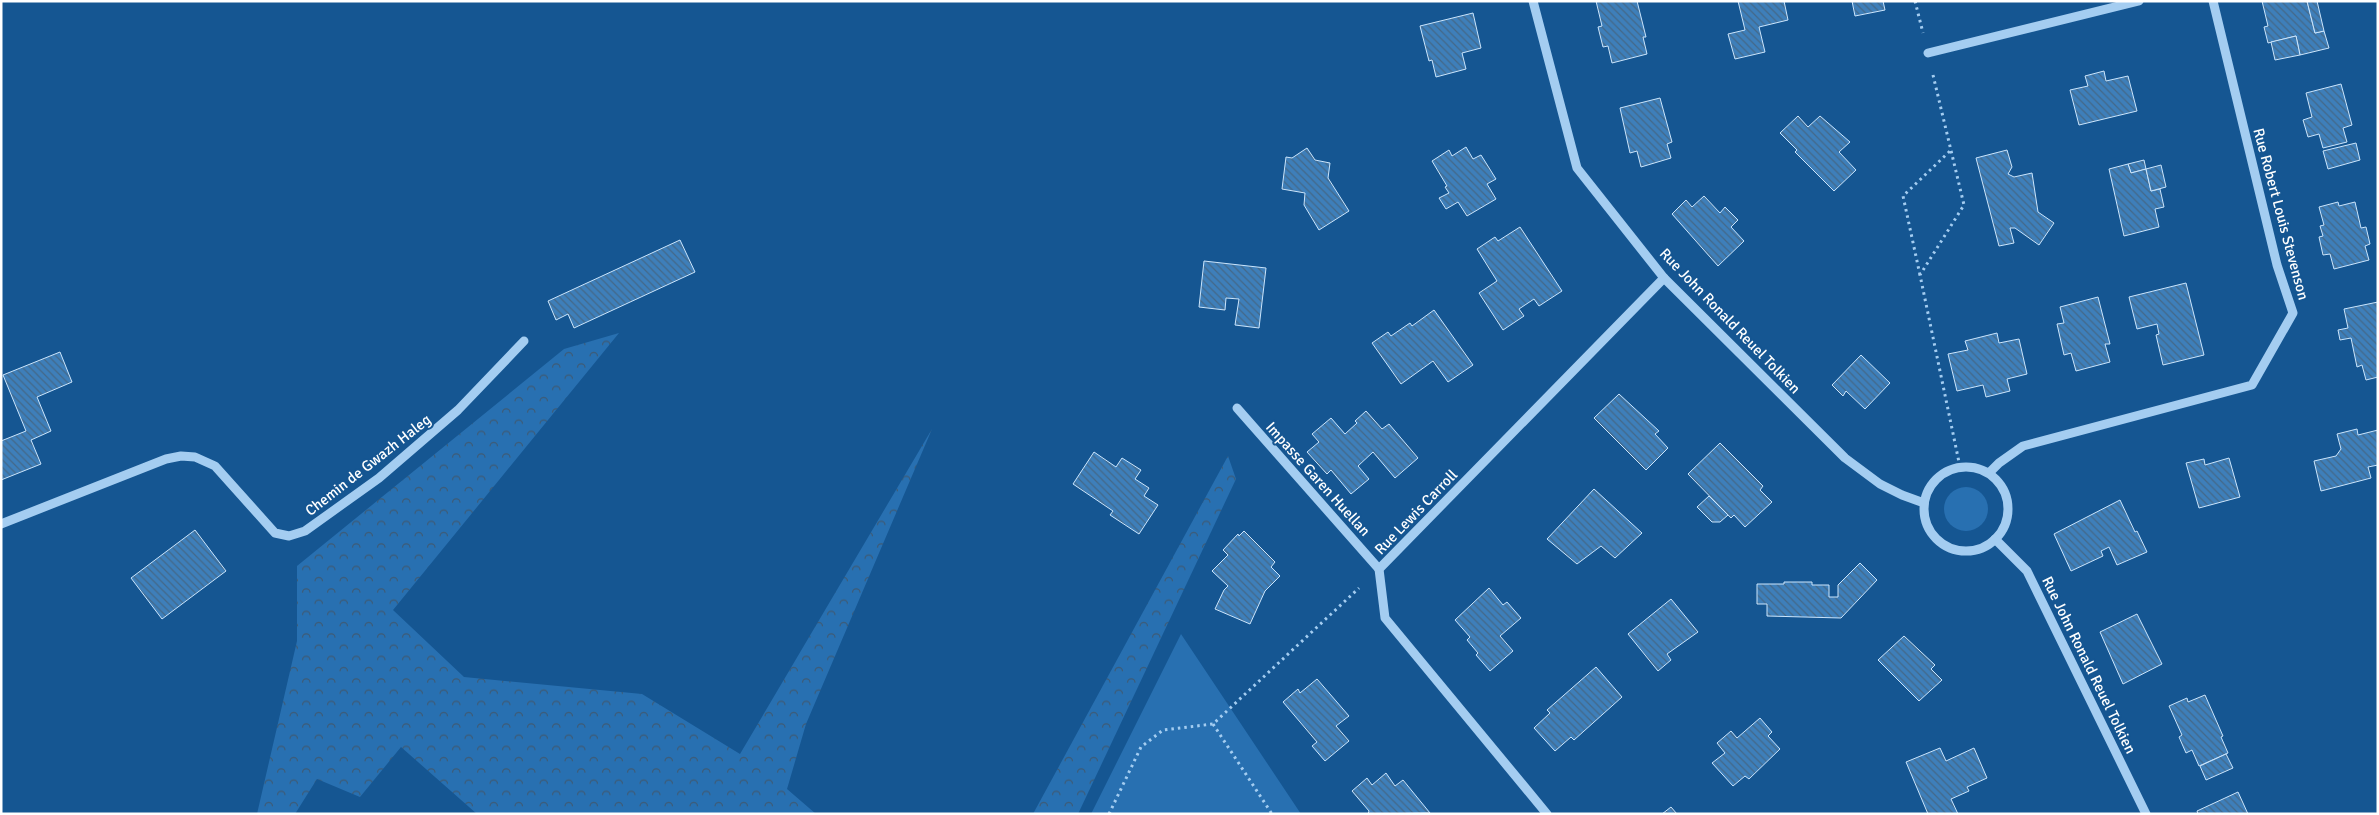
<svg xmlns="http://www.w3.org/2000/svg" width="2379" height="815" viewBox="0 0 2379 815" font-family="Signika,sans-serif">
<defs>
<pattern id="forest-crowns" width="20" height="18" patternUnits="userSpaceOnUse" patternTransform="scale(1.25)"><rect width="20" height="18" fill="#2870b1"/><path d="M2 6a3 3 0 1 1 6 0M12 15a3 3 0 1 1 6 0" fill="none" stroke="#3e5a74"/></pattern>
<pattern id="building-back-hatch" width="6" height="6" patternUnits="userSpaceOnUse" patternTransform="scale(1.25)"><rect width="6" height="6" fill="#3e7fba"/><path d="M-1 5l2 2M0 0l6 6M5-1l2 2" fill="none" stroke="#446888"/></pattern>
</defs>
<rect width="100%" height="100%" fill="#155692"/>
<g fill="#2870b1">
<circle cx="1966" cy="509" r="22"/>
<path d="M1181,634L1301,814H1091Z"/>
</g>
<g fill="url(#forest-crowns)">
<path d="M619,333L393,610L464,677L642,694L740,754L932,429L806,724L787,789L816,814H477L401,747L360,797L317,779L295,814H257L297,641V566L564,349Z"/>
<path d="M1228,456L1236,479L1078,814H1033Z"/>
</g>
<g fill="url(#building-back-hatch)" stroke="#cbe5fc">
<path d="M1596,1H1637L1646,37H1643L1647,54L1612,63L1608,46L1603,47L1598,27L1602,26Z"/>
<path d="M1738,1H1784L1788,20L1759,27L1765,52L1735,59L1728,34L1745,30Z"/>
<path d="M1852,1H1883L1885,10L1855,16Z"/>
<path d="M2262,1H2307L2315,33L2324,31L2329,48L2300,55L2296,36L2268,43L2264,27L2268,26Z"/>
<path d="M2307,1H2317L2324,31L2315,33Z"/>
<path d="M1473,13L1481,48L1462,53L1466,69L1436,77L1432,60L1429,61L1420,26Z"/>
<path d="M2296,36L2300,55L2275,60L2271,42Z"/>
<path d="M2104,71L2106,81L2128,76L2137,111L2079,125L2070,90L2088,86L2085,76Z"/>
<path d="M2341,84L2352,125L2343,128L2347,142L2323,148L2319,134L2308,137L2303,120L2312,117L2306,93Z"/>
<path d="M1660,98L1672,142L1667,144L1671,158L1641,167L1637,151L1630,153L1620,108Z"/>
<path d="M1798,116L1808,127L1820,116L1850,142L1839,152L1856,170L1834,191L1795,152L1797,150L1780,133Z"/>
<path d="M2356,143L2360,160L2328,169L2323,151Z"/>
<path d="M1466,147L1473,159L1481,155L1496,179L1487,184L1496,199L1467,216L1458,202L1446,209L1439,198L1449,193L1445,187L1447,186L1432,161L1449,150L1452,156Z"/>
<path d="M1307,148L1315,160L1330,163L1328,178L1349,211L1319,230L1304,205L1305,193L1282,189L1286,157L1292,158Z"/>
<path d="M2007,150L2012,167L2008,174L2014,177L2032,173L2038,212L2054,223L2039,245L2015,228H2010L2014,243L1999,246L1976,158Z"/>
<path d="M2144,160L2146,169L2131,173L2128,164Z"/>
<path d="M2128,164L2131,173L2146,169L2151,191L2160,189L2164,207L2155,209L2159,227L2124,236L2109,169Z"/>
<path d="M2161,165L2166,187L2151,191L2146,169Z"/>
<path d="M1704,196L1720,213L1725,207L1738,220L1731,227L1744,241L1718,266L1672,214L1686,200L1692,207Z"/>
<path d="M2338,202L2339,206L2355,202L2361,228L2366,227L2370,244L2365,246L2369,260L2334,269L2330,254L2323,255L2319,237L2323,236L2320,226L2324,225L2319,207Z"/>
<path d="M1520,227L1562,291L1539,306L1534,299L1519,309L1524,316L1503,330L1479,293L1497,281L1477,249L1495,237L1498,241Z"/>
<path d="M680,240L695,272L574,328L568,314L556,320L548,301Z"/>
<path d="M1204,261L1266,268L1259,328L1235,325L1239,299L1226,298L1225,310L1199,307Z"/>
<path d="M2186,283L2204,355L2163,365L2156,335L2159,334L2157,324L2137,329L2129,297Z"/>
<path d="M2098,297L2110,344H2105L2110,362L2076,371L2071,353L2064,355L2057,324L2064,323L2060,307Z"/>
<path d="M2378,302V377L2366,380L2362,365L2357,367L2351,338L2340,340L2338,330L2348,328L2344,309Z"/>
<path d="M1434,310L1473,365L1448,382L1433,361L1401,384L1372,343L1388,332L1391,336L1410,323L1412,326Z"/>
<path d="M1997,333L1999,343L2019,339L2027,374L2007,379L2010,391L1986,397L1983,385L1957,391L1948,354L1968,350L1965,341Z"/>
<path d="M60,352L72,382L37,397L51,431L31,440L41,464L1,480V441L26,431L3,375Z"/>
<path d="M1861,355L1890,383L1865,409L1846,391L1843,396L1832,385Z"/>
<path d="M1619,394L1659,431L1655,434L1668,448L1646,470L1594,418Z"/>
<path d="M1366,411L1382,429L1389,424L1418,458L1395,478L1373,452L1358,466L1369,479L1351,494L1331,470L1327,474L1307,452L1319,442L1312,434L1331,418L1345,434L1357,423L1355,421Z"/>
<path d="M2357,429L2358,435L2378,430V465L2368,467L2371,478L2321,491L2314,461L2336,456L2341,449L2337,434Z"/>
<path d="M1720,443L1763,486L1760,490L1772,502L1745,527L1734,515L1731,518L1688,474Z"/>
<path d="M1094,452L1116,467L1122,458L1141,470L1135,479L1149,488L1144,496L1158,505L1139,534L1110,515L1113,511L1073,484Z"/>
<path d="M2229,458L2240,497L2199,508L2186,463L2204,459L2205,465Z"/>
<path d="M1594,489L1642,533L1615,558L1601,546L1577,564L1547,539Z"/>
<path d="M1709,496L1728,515L1720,522H1712L1697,507Z"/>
<path d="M2120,500L2135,532L2137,531L2147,552L2117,565L2109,547L2101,551L2103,556L2071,571L2054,534Z"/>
<path d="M195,530L226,571L162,619L131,578Z"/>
<path d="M1244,531L1275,562L1271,567L1280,576L1265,591L1250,624L1215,609L1224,590L1228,586L1212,571L1228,555L1223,550L1238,534L1239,536Z"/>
<path d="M1860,563L1877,580L1841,618L1767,616V604H1757V584H1784V582H1812V585H1829V597H1838V585Z"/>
<path d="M1489,588L1503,605L1507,602L1521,618L1500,636L1513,651L1490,671L1476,655L1478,653L1467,640L1470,637L1455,620Z"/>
<path d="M1671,599L1698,632L1667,654L1671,660L1658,671L1628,634Z"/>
<path d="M2137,614L2162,664L2123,684L2100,632Z"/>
<path d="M1904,636L1935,665L1931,669L1942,680L1919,701L1878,660Z"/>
<path d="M1596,667L1622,697L1574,740L1571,737L1555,751L1534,728L1550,713L1547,710Z"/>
<path d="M1317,679L1349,716L1336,726L1349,741L1325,761L1312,746L1317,742L1283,702L1298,689L1300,693Z"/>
<path d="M2205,695L2223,736L2221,737L2228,753L2199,766L2192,750L2186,753L2179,737L2182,735L2169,706L2187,698L2188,702Z"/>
<path d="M1760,718L1772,732L1768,736L1780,749L1749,779L1745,776L1733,786L1712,763L1725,753L1717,743L1731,731L1737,738Z"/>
<path d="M1940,748L1946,761L1974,748L1987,778L1967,787L1969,791L1951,799L1958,814H1928L1906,762Z"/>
<path d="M2226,754L2233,768L2206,780L2200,766Z"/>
<path d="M1386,773L1395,786L1403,780L1430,813L1368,814L1369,811L1352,791L1367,778L1372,785Z"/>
<path d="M2238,792L2248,814H2198L2197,811Z"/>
<path d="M1671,807L1677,814H1662Z"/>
</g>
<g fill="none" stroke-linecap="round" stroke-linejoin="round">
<g stroke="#a4cdf1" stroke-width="3" stroke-dasharray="2.5 4" stroke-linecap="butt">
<path d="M1915,1L1923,33"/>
<path d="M1933,75L1964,205L1920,275L1960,467"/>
<path d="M1920,275L1903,196L1950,151"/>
<path d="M1213,724L1272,814"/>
<path d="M1109,814L1141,747L1163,730L1213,724L1359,588"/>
</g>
<g stroke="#a4cdf1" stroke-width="9">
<path d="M1533,1L1577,168L1664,278L1845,458L1880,484L1902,495L1924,503"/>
<path d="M1928,53L2139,1"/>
<path d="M1237,408L1379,569"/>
<circle cx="1966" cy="509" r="42"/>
<path d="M1989,473L1999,463L2023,446L2252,385L2293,313L2277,265L2213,1"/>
<path d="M1,524L166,459L181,456L195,457L215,466L275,533L289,536L305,531L379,478L458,410L524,341"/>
<path d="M1995,539L2027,571L2146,814"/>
<path d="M1547,814L1385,618L1379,569L1664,278"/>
</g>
</g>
<g text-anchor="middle" stroke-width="4" stroke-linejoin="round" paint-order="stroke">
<g font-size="15" fill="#fff" stroke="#155692">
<text transform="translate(2281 214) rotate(75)" y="5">Rue Robert Louis Stevenson</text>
<text transform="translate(1730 321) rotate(46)" y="5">Rue John Ronald Reuel Tolkien</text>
<text transform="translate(368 465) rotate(-38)" y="5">Chemin de Gwazh Haleg</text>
<text transform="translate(1318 479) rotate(48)" y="5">Impasse Garen Huellan</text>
<text transform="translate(1416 512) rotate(-46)" y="5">Rue Lewis Carroll</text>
<text transform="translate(2089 665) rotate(64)" y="5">Rue John Ronald Reuel Tolkien</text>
</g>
</g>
<rect width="2379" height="815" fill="none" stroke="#ffffff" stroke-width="5"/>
</svg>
